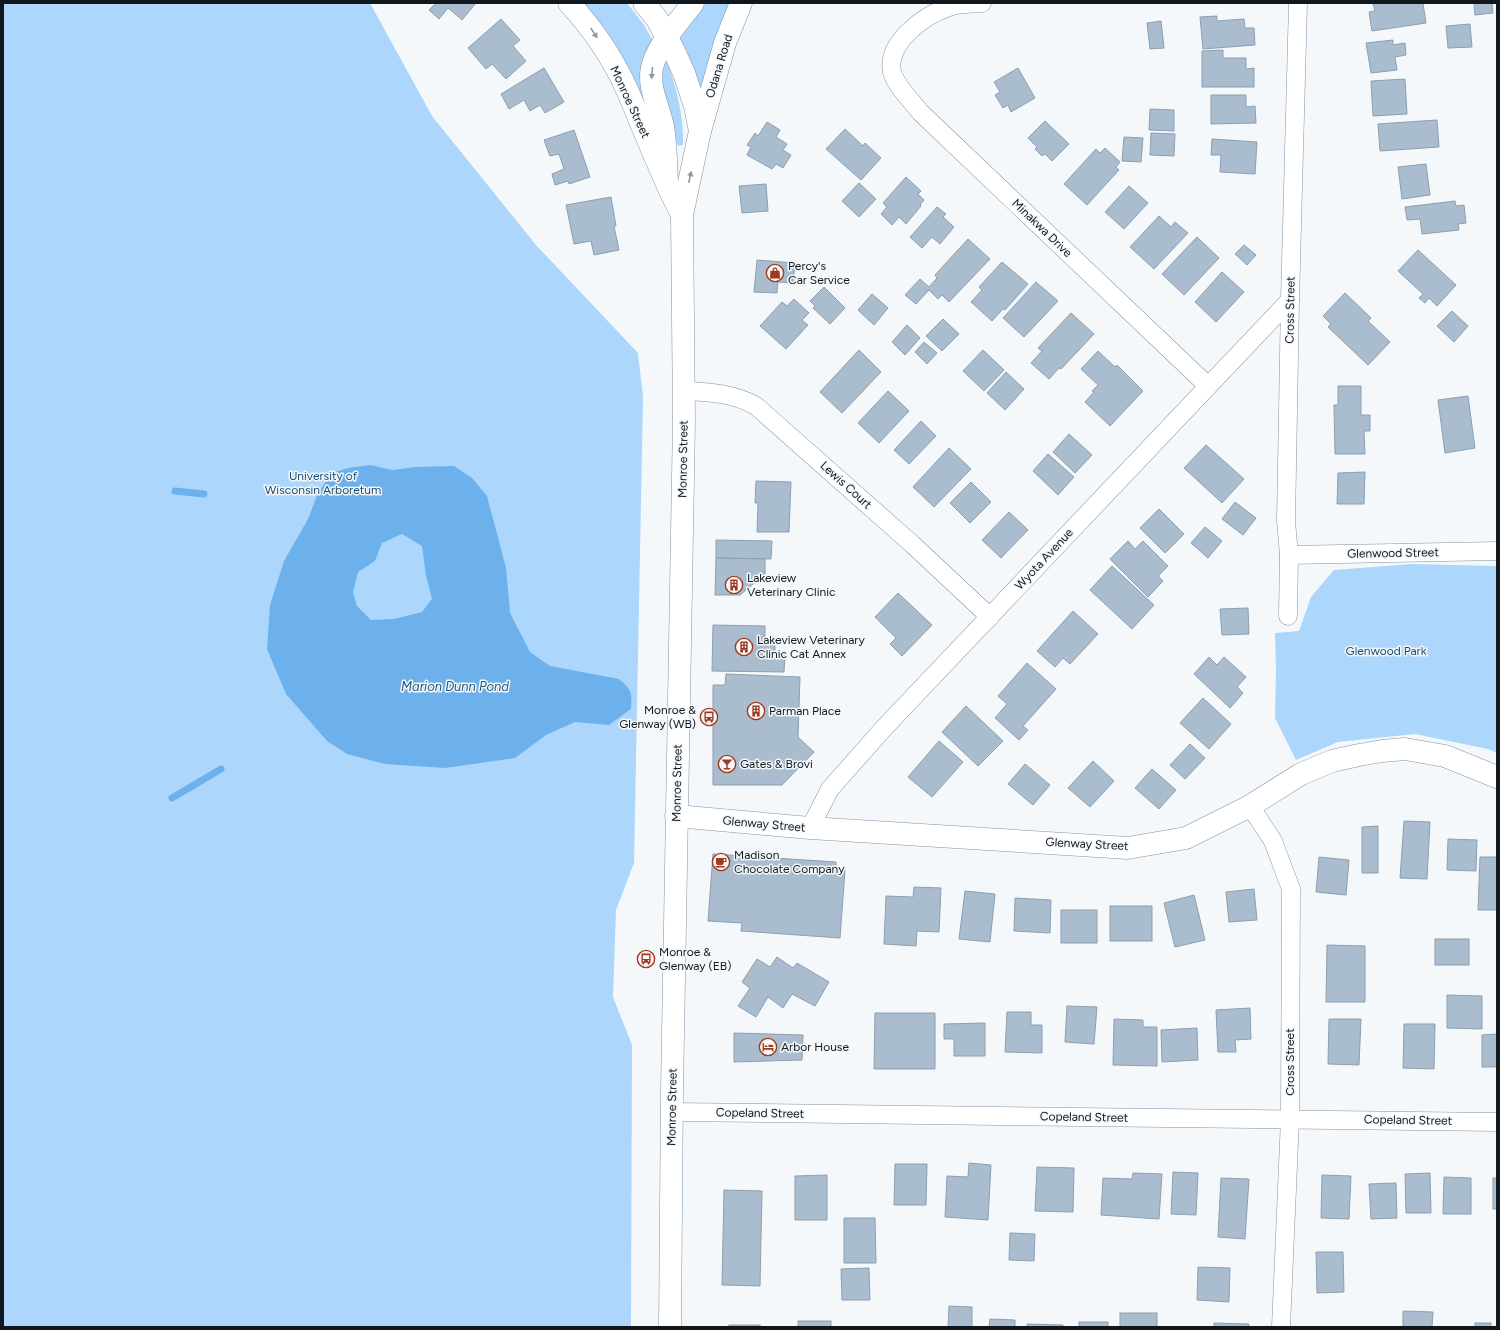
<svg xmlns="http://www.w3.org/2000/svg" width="1500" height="1330" viewBox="0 0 1500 1330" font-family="Figtree,sans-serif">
<rect width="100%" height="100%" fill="#f4f8fb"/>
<g fill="#acd6fb">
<path d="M3,3H370L432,116L536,245L638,353L643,397L634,863L616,910L613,997L632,1045L631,1327H3Z"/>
<path d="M581,3H627L644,25L652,39L646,52L641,72L662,147Z"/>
<path d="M703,3H729L718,36L701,95L678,37Z"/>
<path d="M664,61L668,64C677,90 684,117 683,145L678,146C669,120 654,88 664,61Z"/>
<path d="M1411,564L1497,566V753L1488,749L1415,734L1338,742L1296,760L1275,718L1276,670L1275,633L1299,631L1311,597L1334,570Z"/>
</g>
<path fill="#6cb1eb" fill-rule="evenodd" d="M370,465L392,470L416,467L454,466L472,478L487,496L506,568L510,613L530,652L550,666L619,679C632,690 632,693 631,709L609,725L575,722L546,735L515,758L445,768L385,764L347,754L327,741L286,694L267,649L270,605L284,561L308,519L318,493L332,473L348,468ZM402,534L422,546L426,576L432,599L422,612L394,619L371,620L357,606L353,592L358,572L375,561L382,543Z"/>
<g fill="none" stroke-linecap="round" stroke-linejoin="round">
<g stroke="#6cb1eb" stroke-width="7">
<path d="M175,491L204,494"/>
<path d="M172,798L221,769"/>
</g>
</g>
<g fill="#aabdcf" stroke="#8c9fb0">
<path d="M436,3H476L462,20L448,8L439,19L429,10Z"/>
<path d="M1373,3H1423L1426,23L1372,31L1369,12L1375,11Z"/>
<path d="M1474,3H1492L1493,13L1475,15Z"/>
<path d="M1217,16V21L1244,19L1245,28H1254L1255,45L1203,49L1200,17Z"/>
<path d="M501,19L520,40L513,46L526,61L506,79L492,64L486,69L468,48Z"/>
<path d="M1161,21L1164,48L1150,49L1147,23Z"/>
<path d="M1470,24L1472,47L1448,48L1446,26Z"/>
<path d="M1393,40V45L1405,43L1406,55L1395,57L1397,70L1371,73L1366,43Z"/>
<path d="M1223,50V58H1246V69L1254,68V87H1202V51Z"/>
<path d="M544,68L564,102L545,113L540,105L530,111L524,100L509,109L501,94Z"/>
<path d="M1018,68L1035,98L1011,112L1008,105L1003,108L995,95L1000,92L994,82Z"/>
<path d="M1405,79L1407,114L1373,116L1371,81Z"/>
<path d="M1211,95H1246V107L1255,106L1256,123L1211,124Z"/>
<path d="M1150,109L1174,110V131L1149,130Z"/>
<path d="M1437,120L1439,147L1380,151L1378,124Z"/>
<path d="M1045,121L1069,144L1052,161L1045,154L1042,156L1035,149L1037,147L1028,138Z"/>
<path d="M767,122L780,130L776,137L787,144L783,150L791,155L783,168L776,164L772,169L747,155L751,147L747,145L755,133L758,136Z"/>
<path d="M845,129L863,146L865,143L881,158L861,180L826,149Z"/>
<path d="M574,130L590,177L569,184L568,181L555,185L552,174L564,169L559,154L550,156L544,140Z"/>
<path d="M1151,133L1175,134L1174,156L1150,155Z"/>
<path d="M1124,137L1143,138L1141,162L1122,161Z"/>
<path d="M1212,139L1257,142L1255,174L1220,172L1221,155H1211Z"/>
<path d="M1105,148L1120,162L1116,167L1119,170L1087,205L1064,184L1096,149L1100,153Z"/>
<path d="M1426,164L1430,195L1402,199L1398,167Z"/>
<path d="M906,177L921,191L918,194L924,200L920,205L921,206L906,224L899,217L892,225L881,214L887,207L883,203Z"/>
<path d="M859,183L876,199L859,217L842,201Z"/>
<path d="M766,184L768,211L742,213L739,186Z"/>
<path d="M1129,186L1148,203L1124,229L1105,212Z"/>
<path d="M611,197L616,226H614L619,250L594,255L591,241L574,244L566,205Z"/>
<path d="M1455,201L1456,206L1464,205L1466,223L1458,224L1459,230L1422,234L1420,219L1407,220L1405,207Z"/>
<path d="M937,207L946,214L943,217L954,227L940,244L932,237L922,248L910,237Z"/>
<path d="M1159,216L1171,227L1175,222L1188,233L1154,269L1130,247Z"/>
<path d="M1197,237L1219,258L1184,295L1162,274Z"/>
<path d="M968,239L990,259L949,302L942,295L938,299L929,290L916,304L905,295L920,279L929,287L937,278L935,275Z"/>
<path d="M1244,245L1256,255L1247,265L1235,254Z"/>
<path d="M1418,250L1456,285L1437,306L1429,298L1425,303L1419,298L1423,294L1398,271Z"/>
<path d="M757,260L795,263L793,283L778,282L777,293L754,292Z"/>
<path d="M1002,262L1028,284L1005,310L1003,309L992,321L971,302L982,290L979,287Z"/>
<path d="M1222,272L1244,292L1216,322L1195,302Z"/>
<path d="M1036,282L1058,301L1024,337L1003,318Z"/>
<path d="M824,287L845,308L830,324L813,308L815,306L810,301Z"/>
<path d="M1345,293L1371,318L1368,321L1390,342L1368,365L1328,327L1331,324L1323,316Z"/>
<path d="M872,294L888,308L874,325L858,310Z"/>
<path d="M794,299L809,313L802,320L808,325L786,349L760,326L782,302L787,306Z"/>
<path d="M1452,311L1468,326L1454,342L1437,326Z"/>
<path d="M1071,313L1094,334L1061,369L1059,368L1049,379L1031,363L1042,351L1038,348Z"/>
<path d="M943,319L959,334L942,351L926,336Z"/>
<path d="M907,325L920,338L905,355L892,342Z"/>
<path d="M924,342L937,353L927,364L915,352Z"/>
<path d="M859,350L881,372L842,413L820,392Z"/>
<path d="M983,350L1004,370L984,391L963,371Z"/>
<path d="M1098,351L1115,367L1117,365L1143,391L1110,426L1085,402L1094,392L1092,391L1098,385L1081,369Z"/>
<path d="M1006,372L1024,389L1005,410L987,393Z"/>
<path d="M1338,386H1361V415H1370V431H1364L1365,454H1335L1334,405H1338Z"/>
<path d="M888,391L909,411L879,443L858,423Z"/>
<path d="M1468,396L1475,448L1445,453L1438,400Z"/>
<path d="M921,421L936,436L909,464L894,450Z"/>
<path d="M1069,434L1092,455L1075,473L1053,452Z"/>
<path d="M1206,445L1244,479L1222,503L1184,468Z"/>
<path d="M949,448L971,469L934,507L913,487Z"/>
<path d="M1048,454L1074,477L1058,495L1033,471Z"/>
<path d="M1365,472L1364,504H1337L1338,473Z"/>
<path d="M756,481L791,482L789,532H757L758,503H755Z"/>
<path d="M971,482L991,502L970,523L950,503Z"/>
<path d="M1235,502L1256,518L1243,535L1222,519Z"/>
<path d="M1159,509L1184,534L1165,553L1140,528Z"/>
<path d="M1009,512L1028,530L1001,558L982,540Z"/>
<path d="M1205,527L1222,541L1208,558L1191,543Z"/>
<path d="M716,540L772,541L771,559L716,558Z"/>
<path d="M1128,541L1135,549L1143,541L1168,566L1158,576L1163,581L1148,597L1110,559Z"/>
<path d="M716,558L765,559V574L740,595H715Z"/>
<path d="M1112,566L1154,605L1132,629L1090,590Z"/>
<path d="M898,593L932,625L902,656L890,644L896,638L875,617Z"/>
<path d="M1248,608L1249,634L1222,635L1220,609Z"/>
<path d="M1073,611L1098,634L1070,664L1063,658L1055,667L1037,651Z"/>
<path d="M713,625L765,626V639H775V654H785L784,672L712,671Z"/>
<path d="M1209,657L1217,665L1224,657L1246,677L1237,687L1243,693L1230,708L1194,674Z"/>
<path d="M1027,663L1056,689L1023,726L1028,730L1019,740L995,718L1007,704L998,696Z"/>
<path d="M726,674L800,677L798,737L814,752L782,785H713V685H725Z"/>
<path d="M1203,698L1231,724L1209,749L1180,723Z"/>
<path d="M966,706L1003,741L978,766L942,732Z"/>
<path d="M939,741L963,762L932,797L908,777Z"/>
<path d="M1190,744L1205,758L1185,779L1170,765Z"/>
<path d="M1093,761L1114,781L1090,807L1068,788Z"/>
<path d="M1025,764L1050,785L1033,805L1008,784Z"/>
<path d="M1152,769L1176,790L1159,809L1135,788Z"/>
<path d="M1404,821L1430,822L1427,879L1400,878Z"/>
<path d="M1378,826V873H1362V827Z"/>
<path d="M1448,839L1477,840L1476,871L1447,870Z"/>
<path d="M713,854L836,862V869L845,870L840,938L741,931L742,923L708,921Z"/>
<path d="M1319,857L1349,860L1346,895L1316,892Z"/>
<path d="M1480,857H1497V910H1478Z"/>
<path d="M914,887L941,888L939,932L917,931L916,946L884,944L886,896L913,897Z"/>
<path d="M1254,889L1257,920L1229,922L1226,892Z"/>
<path d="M965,891L995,894L990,942L959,939Z"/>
<path d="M1194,895L1205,940L1175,947L1164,903Z"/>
<path d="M1015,898L1051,900L1050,933L1014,931Z"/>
<rect x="1110" y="906" width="42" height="35"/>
<rect x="1061" y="910" width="36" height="33"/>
<rect x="1435" y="939" width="34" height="26"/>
<path d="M1327,945L1365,946V1002H1326Z"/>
<path d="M777,957L793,968L797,963L829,982L815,1006L792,994L783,1008L768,997L756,1017L738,1006L750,988L742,982L757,959L770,967Z"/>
<path d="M1447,995L1482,996V1029L1447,1028Z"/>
<path d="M1067,1006L1097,1007L1094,1044L1065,1042Z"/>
<path d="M1250,1008L1251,1039L1235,1040L1236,1052H1218L1216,1010Z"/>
<path d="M1007,1012H1031V1025H1042V1053L1005,1052Z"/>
<path d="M875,1013H935V1069H874Z"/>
<path d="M1114,1019L1143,1020V1027H1157V1066L1113,1065Z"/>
<path d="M1329,1019H1361L1359,1065L1328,1064Z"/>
<path d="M985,1023V1056H954V1039H944V1024Z"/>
<path d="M1404,1024H1435L1434,1069L1403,1068Z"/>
<path d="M1197,1028L1198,1060L1162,1062L1161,1030Z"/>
<path d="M734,1033L803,1035L802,1060L734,1062Z"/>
<path d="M1497,1034V1067H1482V1035Z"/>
<path d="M969,1163L991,1165L988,1220L945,1217L947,1176L968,1177Z"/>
<path d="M895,1164H927L926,1205H894Z"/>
<path d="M1037,1167L1074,1168L1073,1212L1035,1211Z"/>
<path d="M1173,1172L1198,1173L1196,1215L1171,1214Z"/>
<path d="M1133,1173L1162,1174L1159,1219L1101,1215L1103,1178L1132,1179Z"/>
<path d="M1430,1173L1431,1213H1406L1405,1174Z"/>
<path d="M827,1175V1220H795V1176Z"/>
<path d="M1322,1175L1351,1176L1349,1219L1321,1218Z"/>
<path d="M1444,1177L1471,1178V1214H1443Z"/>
<path d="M1221,1178L1249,1179L1245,1239L1218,1237Z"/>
<rect x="1493" y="1178" width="4" height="31"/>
<path d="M1396,1183L1397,1218L1371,1219L1369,1184Z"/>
<path d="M724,1190L762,1191L760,1286L722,1285Z"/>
<path d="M844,1218H875L876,1263H844Z"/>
<path d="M1010,1233L1035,1234L1034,1261L1009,1260Z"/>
<path d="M1316,1252H1343L1344,1292L1317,1293Z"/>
<path d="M1198,1267L1230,1268L1229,1302L1197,1300Z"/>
<path d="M869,1268L870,1300H842L841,1269Z"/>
<path d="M949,1306L972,1307V1327H948Z"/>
<path d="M1403,1311L1433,1312L1432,1327H1403Z"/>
<rect x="1120" y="1313" width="37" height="14"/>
<path d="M990,1319L1015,1320V1327H989Z"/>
<rect x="798" y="1321" width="33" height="6"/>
<rect x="1079" y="1322" width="29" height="5"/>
<path d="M1214,1323L1249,1324V1327H1214Z"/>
<rect x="1475" y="1323" width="16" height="4"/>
<path d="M1027,1324L1063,1325V1327H1027Z"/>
<rect x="729" y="1325" width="31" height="2"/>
</g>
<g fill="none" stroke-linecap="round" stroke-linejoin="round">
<defs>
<g id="minor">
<path d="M982,3C971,4 959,3 949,7C925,15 886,42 892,72C896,86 911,100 920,112L1208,386"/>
<path d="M684,391C708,392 734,393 756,406L912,544L990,617"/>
<path d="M1289,555L1497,551"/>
<path d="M1288,616L1289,555L1286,521L1290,300L1298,3"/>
<path d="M1250,806L1273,841L1291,889L1290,1119L1281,1327"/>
<path d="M810,828L830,789L883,729L1290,300"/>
<path d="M672,1112L1497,1122"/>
</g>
<g id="tertiary">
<path d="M700,131L725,43L741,3"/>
<path d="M667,182C666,164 666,144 663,127C659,105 645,84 654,61C662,40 679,21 693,3"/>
<path d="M676,816L810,828L1128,848L1186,838L1250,806L1301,774L1332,761L1359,755L1382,751L1405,749L1445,756L1497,777"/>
</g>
<g id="secondary">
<path d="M569,3C593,29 614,60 628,92C646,134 661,175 682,215"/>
<path d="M644,3L657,19L674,51L684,73L695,106L700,131L682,215L684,421L672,1091L670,1327"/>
</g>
</defs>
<use href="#minor" stroke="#8193a4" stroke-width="19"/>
<use href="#tertiary" stroke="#8193a4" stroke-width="23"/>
<use href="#secondary" stroke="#8193a4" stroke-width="23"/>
<use href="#minor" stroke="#fff" stroke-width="18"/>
<use href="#tertiary" stroke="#fff" stroke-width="22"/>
<use href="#secondary" stroke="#fff" stroke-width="22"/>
</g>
<defs><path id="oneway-solid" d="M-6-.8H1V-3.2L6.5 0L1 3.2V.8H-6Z"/></defs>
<g fill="#939799">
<use href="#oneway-solid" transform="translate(594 33) rotate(57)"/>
<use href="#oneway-solid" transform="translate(652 73) rotate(95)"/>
<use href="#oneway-solid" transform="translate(690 177) rotate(-78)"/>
</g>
<defs>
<symbol id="shop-ring" viewBox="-11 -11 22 22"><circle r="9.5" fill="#f4f8fb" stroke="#a1391d" stroke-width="1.5"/><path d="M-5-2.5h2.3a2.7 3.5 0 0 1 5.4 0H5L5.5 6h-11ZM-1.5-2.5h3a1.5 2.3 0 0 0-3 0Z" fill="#a1391d"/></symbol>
<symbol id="building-ring" viewBox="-11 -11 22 22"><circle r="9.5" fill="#f4f8fb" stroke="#a1391d" stroke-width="1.5"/><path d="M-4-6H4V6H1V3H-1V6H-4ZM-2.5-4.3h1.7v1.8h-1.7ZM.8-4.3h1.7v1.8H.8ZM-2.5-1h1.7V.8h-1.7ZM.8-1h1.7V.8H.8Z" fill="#a1391d"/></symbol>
<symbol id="bus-ring" viewBox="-11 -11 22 22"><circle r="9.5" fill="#f4f8fb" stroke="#a1391d" stroke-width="1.5"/><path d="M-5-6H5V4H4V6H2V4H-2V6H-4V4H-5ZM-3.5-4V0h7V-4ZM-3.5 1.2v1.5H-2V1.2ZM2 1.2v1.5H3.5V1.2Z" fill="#a1391d"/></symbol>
<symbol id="bar-ring" viewBox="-11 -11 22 22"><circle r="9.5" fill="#f4f8fb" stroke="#a1391d" stroke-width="1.5"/><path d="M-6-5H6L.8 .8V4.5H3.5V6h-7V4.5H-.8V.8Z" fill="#a1391d"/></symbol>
<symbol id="cafe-ring" viewBox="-11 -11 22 22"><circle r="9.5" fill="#f4f8fb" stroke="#a1391d" stroke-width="1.5"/><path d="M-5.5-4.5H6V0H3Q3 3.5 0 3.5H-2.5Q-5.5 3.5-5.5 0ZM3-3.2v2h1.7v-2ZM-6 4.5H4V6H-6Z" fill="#a1391d"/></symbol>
<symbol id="hotel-ring" viewBox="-11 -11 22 22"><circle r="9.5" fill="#f4f8fb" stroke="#a1391d" stroke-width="1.5"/><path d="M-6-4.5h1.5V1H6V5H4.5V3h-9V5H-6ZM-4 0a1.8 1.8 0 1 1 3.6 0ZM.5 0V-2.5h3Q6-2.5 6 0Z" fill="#a1391d"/></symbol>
</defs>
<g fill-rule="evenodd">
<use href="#shop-ring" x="765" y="263" width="20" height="20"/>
<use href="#building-ring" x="724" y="575" width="20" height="20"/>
<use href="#building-ring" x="734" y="637" width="20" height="20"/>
<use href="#building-ring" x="746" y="701" width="20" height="20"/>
<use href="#bus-ring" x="699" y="707" width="20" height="20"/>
<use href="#bar-ring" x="717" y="754" width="20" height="20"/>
<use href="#cafe-ring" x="711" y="852" width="20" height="20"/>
<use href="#bus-ring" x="636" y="949" width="20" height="20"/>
<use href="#hotel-ring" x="758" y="1037" width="20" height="20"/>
</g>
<g text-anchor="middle" stroke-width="3" stroke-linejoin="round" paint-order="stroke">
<g font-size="12" fill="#10171d" stroke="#f4f8fb">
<text transform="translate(719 66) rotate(-73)" y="4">Odana Road</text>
<text transform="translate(630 102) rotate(65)" y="4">Monroe Street</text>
<text transform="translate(1042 228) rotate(44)" y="4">Minakwa Drive</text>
<text transform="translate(1290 310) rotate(-89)" y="4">Cross Street</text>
<text transform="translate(683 459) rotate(-89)" y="4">Monroe Street</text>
<text transform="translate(846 485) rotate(42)" y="4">Lewis Court</text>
<text transform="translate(1393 553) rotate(-1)" y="4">Glenwood Street</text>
<text transform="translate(1044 559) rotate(-47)" y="4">Wyota Avenue</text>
<text transform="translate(677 783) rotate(-89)" y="4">Monroe Street</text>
<text transform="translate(764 824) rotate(5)" y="4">Glenway Street</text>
<text transform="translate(1087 844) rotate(3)" y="4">Glenway Street</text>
<text transform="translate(1290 1062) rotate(-90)" y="4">Cross Street</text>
<text transform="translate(672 1107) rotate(-89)" y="4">Monroe Street</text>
<text transform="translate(760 1113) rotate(1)" y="4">Copeland Street</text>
<text transform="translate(1084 1117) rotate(1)" y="4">Copeland Street</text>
<text transform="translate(1408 1120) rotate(1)" y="4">Copeland Street</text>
</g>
<g font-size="12" fill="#10171d" stroke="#f4f8fb" text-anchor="start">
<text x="788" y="270">Percy's<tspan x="788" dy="14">Car Service</tspan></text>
<text x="747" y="582">Lakeview<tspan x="747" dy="14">Veterinary Clinic</tspan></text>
<text x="757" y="644">Lakeview Veterinary<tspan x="757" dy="14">Clinic Cat Annex</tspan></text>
<text x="696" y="714" text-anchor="end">Monroe &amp;<tspan x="696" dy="14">Glenway (WB)</tspan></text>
<text x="769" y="715">Parman Place</text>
<text x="740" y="768">Gates &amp; Brovi</text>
<text x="734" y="859">Madison<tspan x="734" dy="14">Chocolate Company</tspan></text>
<text x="659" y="956">Monroe &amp;<tspan x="659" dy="14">Glenway (EB)</tspan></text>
<text x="781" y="1051">Arbor House</text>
</g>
<g font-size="12" fill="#1a4c73" stroke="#f4f8fb">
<text x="323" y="480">University of<tspan x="323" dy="14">Wisconsin Arboretum</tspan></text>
<text x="1386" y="655">Glenwood Park</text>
</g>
<g font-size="13" font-style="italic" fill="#23547c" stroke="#f4f8fb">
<text x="455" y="691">Marion Dunn Pond</text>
</g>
</g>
<rect width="1500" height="1330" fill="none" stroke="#10171d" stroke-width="8"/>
</svg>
